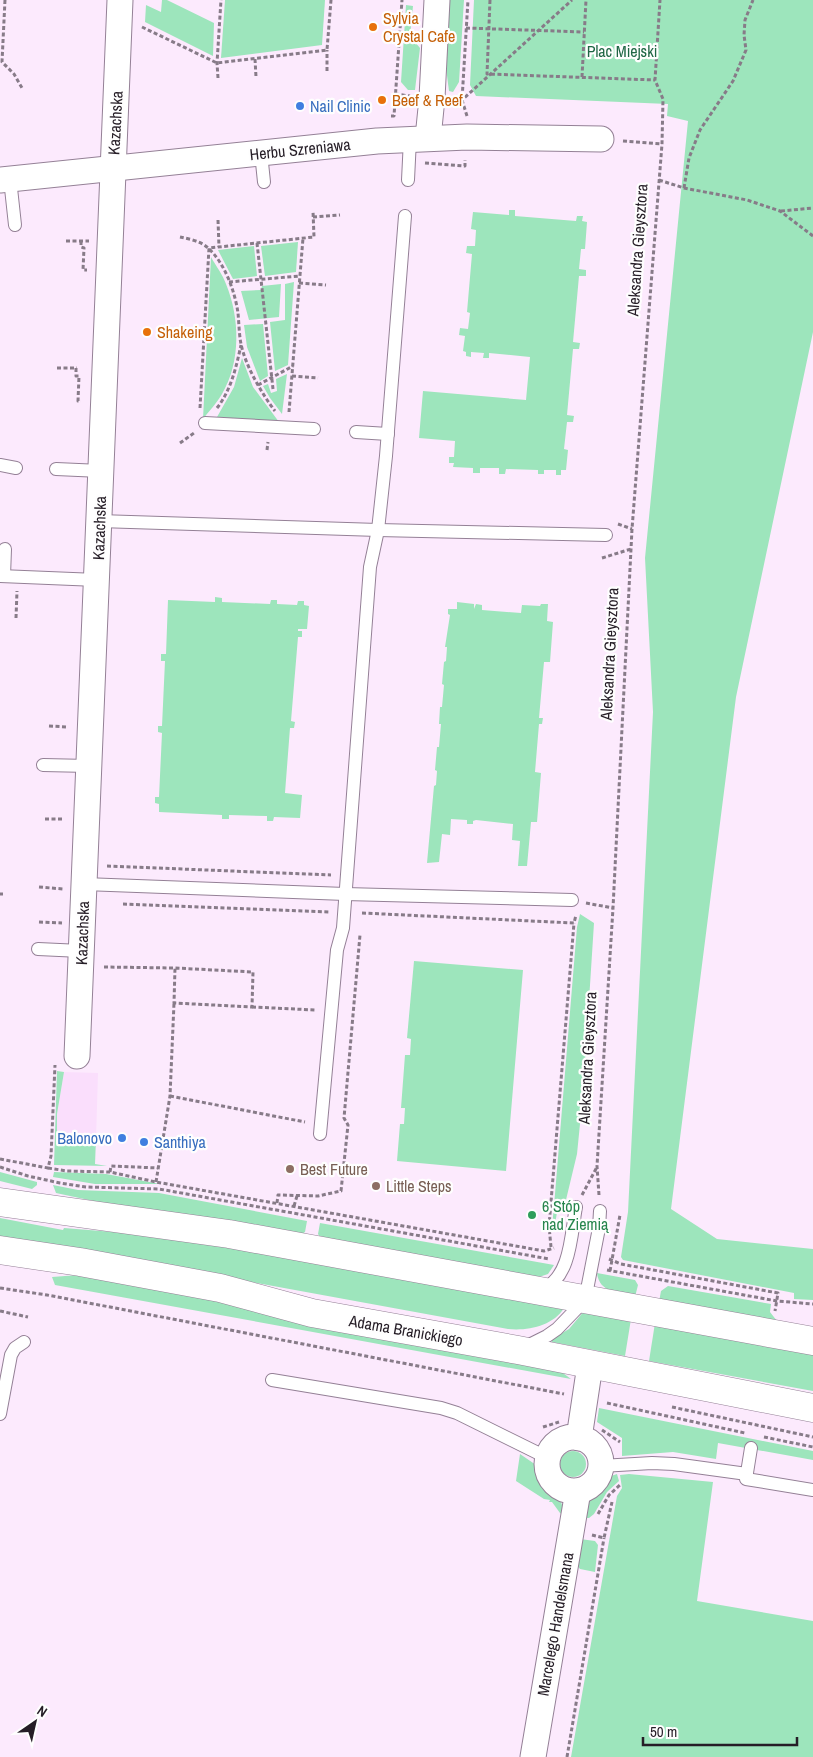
<svg xmlns="http://www.w3.org/2000/svg" width="813" height="1757" viewBox="0 0 813 1757" font-family="'Archivo Narrow',sans-serif">
<rect width="100%" height="100%" fill="#fceafd"/>
<path fill="#fadefc" d="M64,1072L98,1073L96,1139L57,1133V1114Z"/>
<g fill="#9de5bc">
<path d="M162,0H167L214,23L213,56L145,22L146,5L161,12Z"/>
<path d="M225,0H325L322,45L221,58Z"/>
<path d="M449,0H464L459,82L453,92L449,91L446,68Z"/>
<path d="M474,0H813V332L736,697L671,1209L717,1239L813,1249V1300L794,1299V1293L623,1260L621,1257L628,1212L653,712L645,558L688,121L667,116L668,104L476,96L470,85Z"/>
<path d="M406,5L413,6L410,36L420,48L415,90H408L401,82Z"/>
<path d="M509,210H515V216L576,221L577,216H583L582,221L587,222L585,249H581L579,269L586,270V276H579L573,342L580,343L579,349H573L567,415L574,416L573,422H567L564,449L568,450L566,470H561V475H556V470H544V474H538V470L506,469L505,474H499V468H480V473H473V468L453,467L454,463H449V457H454L455,441L419,438L423,391L526,400L530,357L489,353V358H483L484,353L471,352V357L466,356V352L463,351L465,336L459,335L460,328L468,329L470,313L467,312L472,254L466,253L467,246H475L476,230L471,229L473,212L509,215Z"/>
<path d="M298,242L296,272L265,276L261,246Z"/>
<path d="M254,246L257,276L233,279L218,250Z"/>
<path d="M211,257C216,266 223,275 226,284C240,318 241,362 222,394C217,403 209,411 203,419Z"/>
<path d="M294,282L288,365L275,371L270,322L285,320V284Z"/>
<path d="M281,284L279,317L249,320L241,291L261,290L262,286Z"/>
<path d="M263,324L268,376L260,381L247,347L244,325Z"/>
<path d="M242,358L253,387L279,422L217,417L234,387Z"/>
<path d="M287,374L282,414L270,398L263,386L268,384L271,393L277,391L276,379Z"/>
<path d="M215,597L222,598V602L270,604L271,600H277V604L297,605L298,601H304V605L309,606L307,629H298V631H302V637H298L291,721L295,722L294,728H290L285,793L302,795L300,818L274,817L273,821H267V816L229,815V819H222V815L159,812V804L155,803V797H159L162,733L158,732V726H162L165,661H161V654H166L168,600L215,602Z"/>
<path d="M457,602L474,604V609L476,604L482,605V610L521,613L522,605L540,606L541,604H548L547,621L553,622L550,662H544L539,718H543L542,724H539L535,772L541,773L537,822H531L527,866H518L520,841L512,840L513,824L476,820L473,821V824H467V820L451,819L450,835L442,834L439,862L427,863L434,786L436,785L437,771L435,770L437,747H439L441,724H439L440,707H442L444,685L442,684L444,662L446,661L447,647H445L450,615L448,614V609H457Z"/>
<path d="M580,914L594,923L583,1094L577,1154L565,1204L559,1202L554,1229L552,1228L555,1194L577,927Z"/>
<path d="M414,961L523,970L506,1171L397,1161L400,1124H404L405,1108H401L405,1055H410L411,1039L407,1038Z"/>
<path d="M57,1071L64,1072L57,1114V1133L96,1139L95,1164L107,1166L54,1165Z"/>
<path d="M0,1172L37,1182V1185L32,1189L0,1181Z"/>
<path d="M54,1172L106,1174L160,1184H95L53,1177Z"/>
<path d="M53,1185L78,1190L159,1193L307,1221L305,1232L299,1236L117,1206L56,1193Z"/>
<path d="M0,1218L63,1230L64,1228L175,1237L564,1308C553,1326 528,1331 508,1329L60,1247L0,1238Z"/>
<path d="M320,1223L554,1265L548,1274L536,1278L322,1240L318,1234Z"/>
<path d="M597,1273L635,1280L638,1285L635,1297C620,1293 599,1293 597,1273Z"/>
<path d="M78,1275L99,1276L559,1370L571,1379L55,1285L52,1277Z"/>
<path d="M668,1286L771,1304L770,1312L777,1321L659,1302L661,1291Z"/>
<path d="M585,1310L631,1319L625,1356L552,1342V1339L569,1329Z"/>
<path d="M655,1323L813,1352V1391L649,1361Z"/>
<path d="M599,1408L813,1451V1460L718,1443L716,1459L673,1452L622,1456V1438L597,1422Z"/>
<circle cx="573" cy="1464" r="13"/>
<path d="M520,1454L539,1467L542,1479L561,1502L564,1511L563,1515L560,1513L552,1502H549L550,1500L544,1499L516,1481Z"/>
<path d="M617,1474L619,1481L607,1492L594,1514L589,1518H584L587,1499L611,1476Z"/>
<path d="M629,1474L713,1482L697,1601L813,1621V1757H571L617,1496L622,1488L620,1475Z"/>
<path d="M580,1539L595,1541L598,1545L595,1572L580,1569L576,1564Z"/>
</g>
<g fill="none" stroke-linecap="round" stroke-linejoin="round">
<defs>
<g id="lane">
<path d="M261,153L264,182"/>
<path d="M10,179L15,225"/>
<path d="M408,180L410,139"/>
<path d="M205,423L314,429"/>
<path d="M356,432L388,434"/>
<path d="M0,465L16,468"/>
<path d="M56,469L101,471"/>
<path d="M99,521L378,530L606,535"/>
<path d="M0,576L97,580"/>
<path d="M4,576L5,549"/>
<path d="M43,765L89,766"/>
<path d="M84,884L345,894L572,900"/>
<path d="M38,949L81,951"/>
<path d="M320,1134L337,950L343,928L370,567L378,530L386,456L405,216"/>
<path d="M543,1289C571,1277 571,1234 576,1207"/>
<path d="M523,1348L547,1336L557,1329L585,1300L599,1228L600,1211"/>
<path d="M272,1380L441,1408L457,1413L548,1458"/>
<path d="M0,1414L11,1355L15,1348L24,1342"/>
<path d="M751,1448L746,1479L813,1490"/>
<path d="M601,1466L652,1463L674,1464L747,1474"/>
</g>
<g id="street">
<path d="M428,138L432,98L437,0"/>
<path d="M0,180L377,141L467,137L601,139"/>
<path d="M77,1056L120,0"/>
<circle cx="574" cy="1464" r="27"/>
<path d="M579,1438L590,1365"/>
<path d="M533,1757L578,1491"/>
</g>
<g id="secondary">
<path d="M0,1202L229,1234L813,1341"/>
<path d="M0,1250L80,1262L220,1288L312,1313L518,1350L813,1408"/>
</g>
</defs>
<use href="#lane" stroke="#948096" stroke-width="14"/>
<use href="#street" stroke="#948096" stroke-width="27"/>
<use href="#secondary" stroke="#948096" stroke-width="29"/>
<g stroke="#877b88" stroke-width="3" stroke-dasharray="4 2.5" stroke-linecap="butt">
<path d="M5,0L2,62L14,74L22,88"/>
<path d="M490,0L487,74L655,80"/>
<path d="M142,27L217,63L327,50L331,0"/>
<path d="M466,28L584,32"/>
<path d="M255,59L256,77"/>
<path d="M327,71V50"/>
<path d="M582,77L586,0"/>
<path d="M218,78L217,63L221,0"/>
<path d="M395,94L410,96"/>
<path d="M453,99L462,100L572,0"/>
<path d="M391,116H394L402,0"/>
<path d="M467,116L462,100L468,0"/>
<path d="M623,141L662,144"/>
<path d="M425,163L465,166V160"/>
<path d="M659,180L684,188L747,200L780,211L813,236"/>
<path d="M684,188L689,158L700,130L733,81L746,50L744,35L745,20L753,0"/>
<path d="M781,211L813,208"/>
<path d="M313,217L340,215"/>
<path d="M218,220L219,247"/>
<path d="M180,237C189,239 201,241 208,248C225,263 235,292 238,313C239,323 239,334 241,344C245,365 262,394 275,411"/>
<path d="M66,241H89"/>
<path d="M81,241V247L84,248L83,270H87"/>
<path d="M257,243L273,389"/>
<path d="M229,282L300,276"/>
<path d="M299,283L326,285"/>
<path d="M57,368H77"/>
<path d="M76,368V376H79L78,401H81"/>
<path d="M292,376L318,378"/>
<path d="M258,385L293,366"/>
<path d="M200,408L209,248L314,237L313,211"/>
<path d="M217,408C231,390 236,368 241,345"/>
<path d="M289,412L303,238"/>
<path d="M180,443L194,433"/>
<path d="M267,450L268,442"/>
<path d="M618,524L632,529"/>
<path d="M602,558L631,549"/>
<path d="M16,618L17,591"/>
<path d="M49,726L68,727"/>
<path d="M45,819H64"/>
<path d="M107,866L331,875"/>
<path d="M39,887L63,889"/>
<path d="M0,894H3"/>
<path d="M586,903L613,908"/>
<path d="M123,904L329,912"/>
<path d="M362,913L574,923L576,915"/>
<path d="M39,922L62,923"/>
<path d="M104,967L175,968L253,972L252,1007L174,1003L175,968"/>
<path d="M252,1007L315,1010"/>
<path d="M170,1096L305,1122"/>
<path d="M0,1159L48,1168L51,1156L55,1065"/>
<path d="M0,1167L28,1176L60,1183L86,1187L159,1189L549,1259"/>
<path d="M48,1168L67,1171L110,1172L156,1182L544,1251L554,1248"/>
<path d="M110,1172L111,1166L158,1168"/>
<path d="M156,1182L170,1096L174,1003"/>
<path d="M582,1195L597,1167"/>
<path d="M599,1195L597,1166L613,908L632,529L662,144L663,99L655,80L660,0"/>
<path d="M277,1203L278,1195L318,1196L341,1191L348,1125L344,1118L360,935"/>
<path d="M294,1206L297,1196"/>
<path d="M551,1247L549,1226L574,923"/>
<path d="M609,1259L621,1264L778,1293L775,1311"/>
<path d="M607,1270L777,1301L813,1304"/>
<path d="M610,1271L620,1215"/>
<path d="M0,1288L47,1295L564,1394"/>
<path d="M0,1311L28,1317"/>
<path d="M607,1403L745,1433"/>
<path d="M672,1407L813,1437"/>
<path d="M543,1427L559,1422"/>
<path d="M602,1430L620,1442"/>
<path d="M764,1437L813,1447"/>
<path d="M598,1514L609,1495L620,1485"/>
<path d="M592,1535L604,1538L612,1502"/>
<path d="M567,1757L604,1538"/>
</g>
<use href="#lane" stroke="#fff" stroke-width="12"/>
<use href="#street" stroke="#fff" stroke-width="25"/>
<use href="#secondary" stroke="#fff" stroke-width="28"/>
</g>
<g fill="#e8710a" stroke="#fefefe" stroke-width="2">
<circle cx="373" cy="27" r="5"/>
<circle cx="382" cy="100" r="5"/>
<circle cx="147" cy="332" r="5"/>
</g>
<g fill="#3f7fe0" stroke="#fefefe" stroke-width="2">
<circle cx="300" cy="106" r="5"/>
<circle cx="122" cy="1138" r="5"/>
<circle cx="144" cy="1142" r="5"/>
</g>
<g fill="#8d6e63" stroke="#fefefe" stroke-width="2">
<circle cx="290" cy="1169" r="5"/>
<circle cx="376" cy="1186" r="5"/>
</g>
<circle fill="#2e9e5b" stroke="#fefefe" stroke-width="2" cx="532" cy="1215" r="5"/>
<g text-anchor="middle" stroke-width="4.5" stroke-linejoin="round" paint-order="stroke">
<g font-size="16" fill="#c56008" stroke="#fefefe" text-anchor="start">
<text x="383" y="24">Sylvia<tspan x="383" dy="18">Crystal Cafe</tspan></text>
<text x="392" y="106">Beef &amp; Reef</text>
<text x="157" y="338">Shakeing</text>
</g>
<g font-size="16" fill="#1e6644" stroke="#fefefe">
<text x="622" y="57">Plac Miejski</text>
</g>
<g font-size="16" fill="#366cbe" stroke="#fefefe" text-anchor="start">
<text x="310" y="112">Nail Clinic</text>
<text x="112" y="1144" text-anchor="end">Balonovo</text>
<text x="154" y="1148">Santhiya</text>
</g>
<g font-size="16" fill="#251d26" stroke="#fefefe">
<text transform="translate(115 123) rotate(-87)" y="6">Kazachska</text>
<text transform="translate(300 149) rotate(-6)" y="6">Herbu Szreniawa</text>
<text transform="translate(637 250) rotate(-86)" y="6">Aleksandra Gieysztora</text>
<text transform="translate(99 528) rotate(-88)" y="6">Kazachska</text>
<text transform="translate(609 654) rotate(-87)" y="6">Aleksandra Gieysztora</text>
<text transform="translate(82 933) rotate(-88)" y="6">Kazachska</text>
<text transform="translate(587 1058) rotate(-87)" y="6">Aleksandra Gieysztora</text>
<text transform="translate(406 1330) rotate(10)" y="6">Adama Branickiego</text>
<text transform="translate(555 1624) rotate(-80)" y="6">Marcelego Handelsmana</text>
</g>
<g font-size="16" fill="#785e54" stroke="#fefefe" text-anchor="start">
<text x="300" y="1175">Best Future</text>
<text x="386" y="1192">Little Steps</text>
</g>
<g font-size="16" fill="#27864d" stroke="#fefefe" text-anchor="start">
<text x="542" y="1212">6 Stóp<tspan x="542" dy="18">nad Ziemią</tspan></text>
</g>
</g>
<g transform="translate(35 1722) rotate(34)" stroke="#fefefe" stroke-width="4" paint-order="stroke">
<path d="M0-4L9 19L0 12L-9 19Z" fill="#251d26"/>
<text y="-8" font-size="14" font-weight="bold" text-anchor="middle" fill="#251d26">N</text>
</g>
<path d="M643 1737v8h154v-8" fill="none" stroke="#251d26" stroke-width="2.5"/>
<text x="650" y="1737" font-size="15" fill="#251d26" stroke="#fefefe" stroke-width="4" paint-order="stroke">50 m</text>
</svg>
